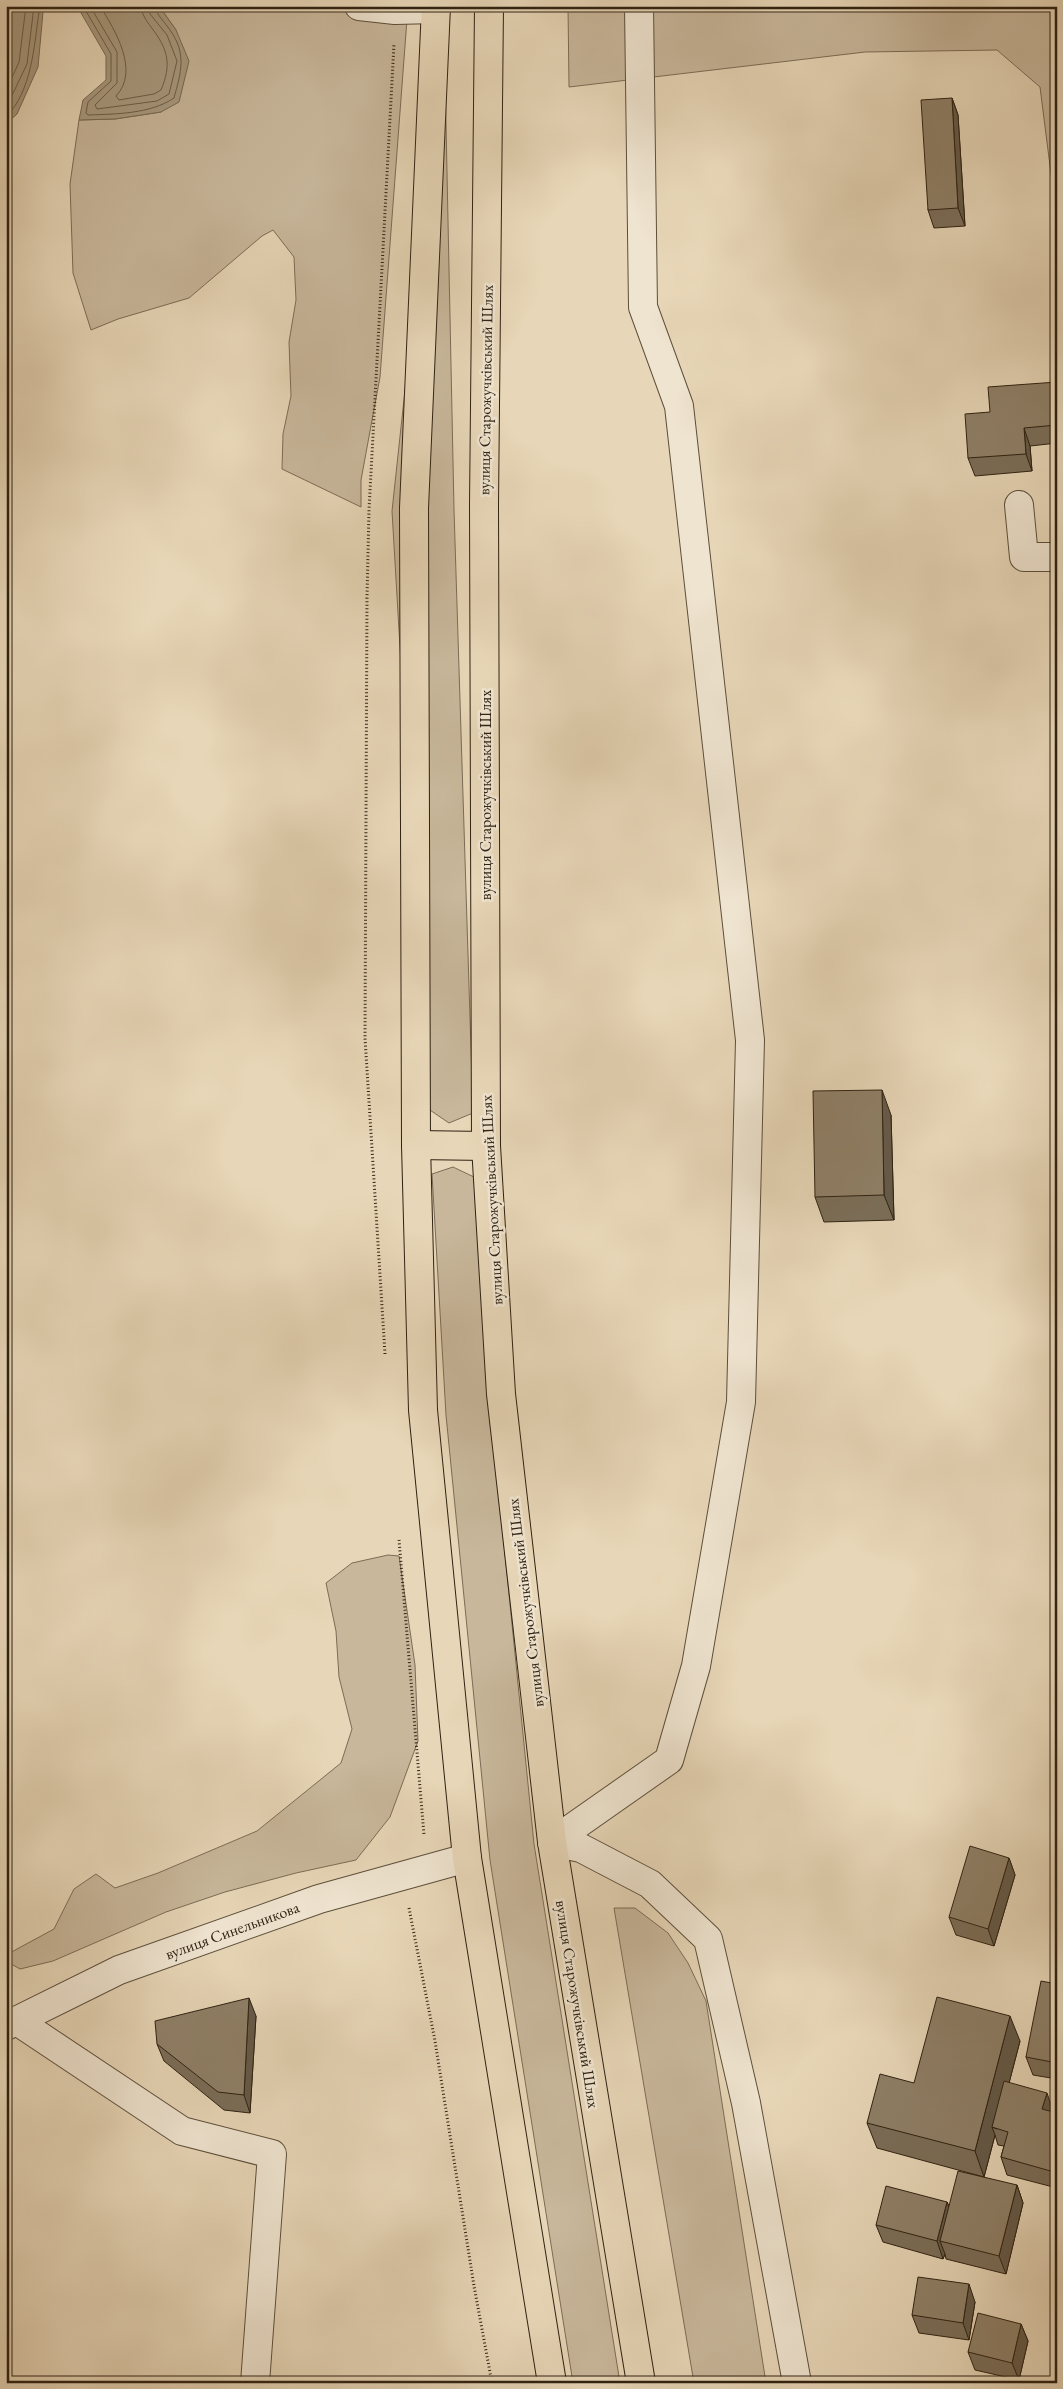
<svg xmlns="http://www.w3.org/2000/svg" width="1063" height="2389" viewBox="0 0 1063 2389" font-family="'EB Garamond',serif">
<rect width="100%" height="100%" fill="#e7d6b7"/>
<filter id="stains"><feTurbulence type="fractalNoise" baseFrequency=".004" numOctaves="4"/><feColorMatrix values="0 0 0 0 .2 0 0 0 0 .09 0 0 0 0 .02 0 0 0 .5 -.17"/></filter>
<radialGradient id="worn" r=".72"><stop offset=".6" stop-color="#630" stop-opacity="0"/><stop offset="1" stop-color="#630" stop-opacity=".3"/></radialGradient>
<g fill="#c8b79b" stroke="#7c6c56">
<path d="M159,6H408L380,377L361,480V507L282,469L283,434L291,396L289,342L296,300L294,257L273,230L262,236L189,298L118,319L91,330L73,273L70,184L79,120L115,119L161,112L176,30Z"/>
<path d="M568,6H1057V221L1040,87L997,50L865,52L569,87Z"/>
<path d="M444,27L454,510L473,1113L449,1123L427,1108L392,511Z"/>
<path d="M453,1167L474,1177L489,1394L534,1844L620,2383H573L490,1860L446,1415L432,1174Z"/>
<path d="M388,1555L399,1556L415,1665L418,1741L390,1817L356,1860L296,1873L225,1892L166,1912L53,1961L20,1969L6,1961V1955L54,1929L74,1889L96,1874L115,1888L158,1873L257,1831L341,1763L352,1729L339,1677L336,1631L326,1583L352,1563Z"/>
<path d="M614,1908H635L668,1933L688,1963L706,2001L766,2383H694Z"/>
</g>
<g fill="#a8997f" stroke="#786953">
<path d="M6,6H49L43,12L38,67L17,114L6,124Z"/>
<path d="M77,6H159L176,30L189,61L179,102L161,112L115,119L79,120L83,100L106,80V56Z"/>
</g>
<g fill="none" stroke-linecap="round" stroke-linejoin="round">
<g stroke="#6c5e48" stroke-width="1">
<path d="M83,6L111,54V81L88,102L86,113L88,115C116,114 150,114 174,98C181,72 187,54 170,30C165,22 156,15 155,6"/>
<path d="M90,6L117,52V83L95,105L97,109L157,101L169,94L177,61L167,35L150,14L149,6"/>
<path d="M100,6C115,30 140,71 116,96L119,100L154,94L161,90C172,64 168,49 151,27C146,20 142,15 141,6"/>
<path d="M6,91L19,62L26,6"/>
<path d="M6,108L27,64L34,6"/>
<path d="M6,117C32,91 34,46 39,12L42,6"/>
</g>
<defs>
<g id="minor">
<path d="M359,6L395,10L436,9"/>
<path d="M1019,505L1024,557H1057"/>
<path d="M552,1842L669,1760L696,1666L741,1402L750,1040L679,406L643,307L639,6"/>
<path d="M552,1842L581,1848L650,1884L708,1939L746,2103L797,2383"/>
<path d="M17,2021L182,2131L272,2154L255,2383"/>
<path d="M6,2026L119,1970L319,1899L467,1858"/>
</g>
<g id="major">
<path d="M436,6L414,508L416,1145L423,1410L467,1858L552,2383"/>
<path d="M489,6L484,505L486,1146L501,1394L552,1842L641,2383"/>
<path d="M416,1145L486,1146"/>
</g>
</defs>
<use href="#minor" stroke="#5d4f3b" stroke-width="30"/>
<use href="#major" stroke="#2f2212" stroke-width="30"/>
<g stroke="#2f2212" stroke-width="3" stroke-dasharray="1 2.5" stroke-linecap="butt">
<path d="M385,1354L365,1038L367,598L369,510L394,44"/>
<path d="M399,1540L424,1835"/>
<path d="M409,1908L435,2041L474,2286L492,2383"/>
</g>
<use href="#minor" stroke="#efe4d0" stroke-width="28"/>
<use href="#major" stroke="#e7d6b7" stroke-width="28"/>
</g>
<g fill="#7b6e59" stroke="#2f2212">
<path d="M952,98L958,115L965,226L934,228L928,210Z"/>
<path d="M1057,382V443L1030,446L1032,471L975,476L968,458L990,412Z"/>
<path d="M891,1115L894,1220L824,1222L815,1197Z"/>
<path d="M1009,1858L1015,1875L994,1946L956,1935L949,1917Z"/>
<path d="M1057,1984V2079L1033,2075L1026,2057Z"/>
<path d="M256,2016L250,2113L224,2110L164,2061L157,2044Z"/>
<path d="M1020,2041L1009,2083L1053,2111V2112L1057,2113V2188L1007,2175L1001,2157L1004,2146L998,2145L995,2135L984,2177L877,2148L867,2123L914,2083Z"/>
<path d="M1017,2185L1023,2203L1006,2274L946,2259L945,2254L943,2259L883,2242L876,2225L947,2202L949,2206Z"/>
<path d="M975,2302L969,2340L919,2333L912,2315Z"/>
<path d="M1021,2324L1028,2341L1019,2380L975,2370L968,2352Z"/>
</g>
<g fill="#645a49" stroke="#2f2212">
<path d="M952,98L958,115L965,226L958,208Z"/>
<path d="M1024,428L1030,446L1032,471L1026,454Z"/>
<path d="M882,1090L891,1115L894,1220L884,1195Z"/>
<path d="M1009,1858L1015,1875L994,1946L988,1929Z"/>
<path d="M249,1998L256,2016L250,2113L244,2095Z"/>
<path d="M1010,2016L1020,2041L997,2129L992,2127L995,2135L984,2177L975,2151Z"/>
<path d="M1047,2093L1053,2111L1049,2127L1042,2109Z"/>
<path d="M1057,2160V2180L1054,2172Z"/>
<path d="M1017,2185L1023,2203L1006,2274L999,2256Z"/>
<path d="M947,2202L954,2220L940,2241L945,2254L943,2259L937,2241Z"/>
<path d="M969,2284L975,2302L969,2340L963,2323Z"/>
<path d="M1021,2324L1028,2341L1019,2380L1012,2363Z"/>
</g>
<g fill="#8f8068" stroke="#2f2212">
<path d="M952,98L958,208L928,210L921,100Z"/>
<path d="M1057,382V425L1024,428L1026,454L968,458L965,414L990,412L988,387Z"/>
<path d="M882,1090L884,1195L815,1197L813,1091Z"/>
<path d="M970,1846L1009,1858L988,1929L949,1917Z"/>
<path d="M1041,1981L1057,1984V2063L1026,2057Z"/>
<path d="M937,1997L1010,2016L975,2151L867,2123L880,2074L914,2083Z"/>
<path d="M249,1998L244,2095L218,2092L157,2044L155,2021Z"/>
<path d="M1004,2081L1047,2093L1042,2109L1057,2113V2160L1054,2172L1001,2157L1008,2132L992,2127Z"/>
<path d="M958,2171L1017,2185L999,2256L940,2241Z"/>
<path d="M886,2186L947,2202L937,2241L876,2225Z"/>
<path d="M918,2277L969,2284L963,2323L912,2315Z"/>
<path d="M978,2313L1021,2324L1012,2363L968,2352Z"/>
</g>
<g text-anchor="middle" stroke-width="5" stroke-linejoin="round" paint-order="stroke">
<g font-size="16" fill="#2f2212" stroke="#efe4d0">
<text transform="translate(485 390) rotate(-89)" y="6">вулиця Старожучківський Шлях</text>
<text transform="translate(485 795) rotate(-90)" y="6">вулиця Старожучківський Шлях</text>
<text transform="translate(491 1200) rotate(-93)" y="6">вулиця Старожучківський Шлях</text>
<text transform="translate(525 1603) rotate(-97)" y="6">вулиця Старожучківський Шлях</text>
<text transform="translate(232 1930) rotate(-20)" y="6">вулиця Синельникова</text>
<text transform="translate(578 2004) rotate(81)" y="6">вулиця Старожучківський Шлях</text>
</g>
</g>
<rect width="1063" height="2389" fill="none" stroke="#e7d6b7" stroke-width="25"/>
<rect x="8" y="8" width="1048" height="2374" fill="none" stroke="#2f2212" stroke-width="2.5"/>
<rect x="12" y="12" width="1038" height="2364" fill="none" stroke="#2f2212"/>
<rect width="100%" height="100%" filter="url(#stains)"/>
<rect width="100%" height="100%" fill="url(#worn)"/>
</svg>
